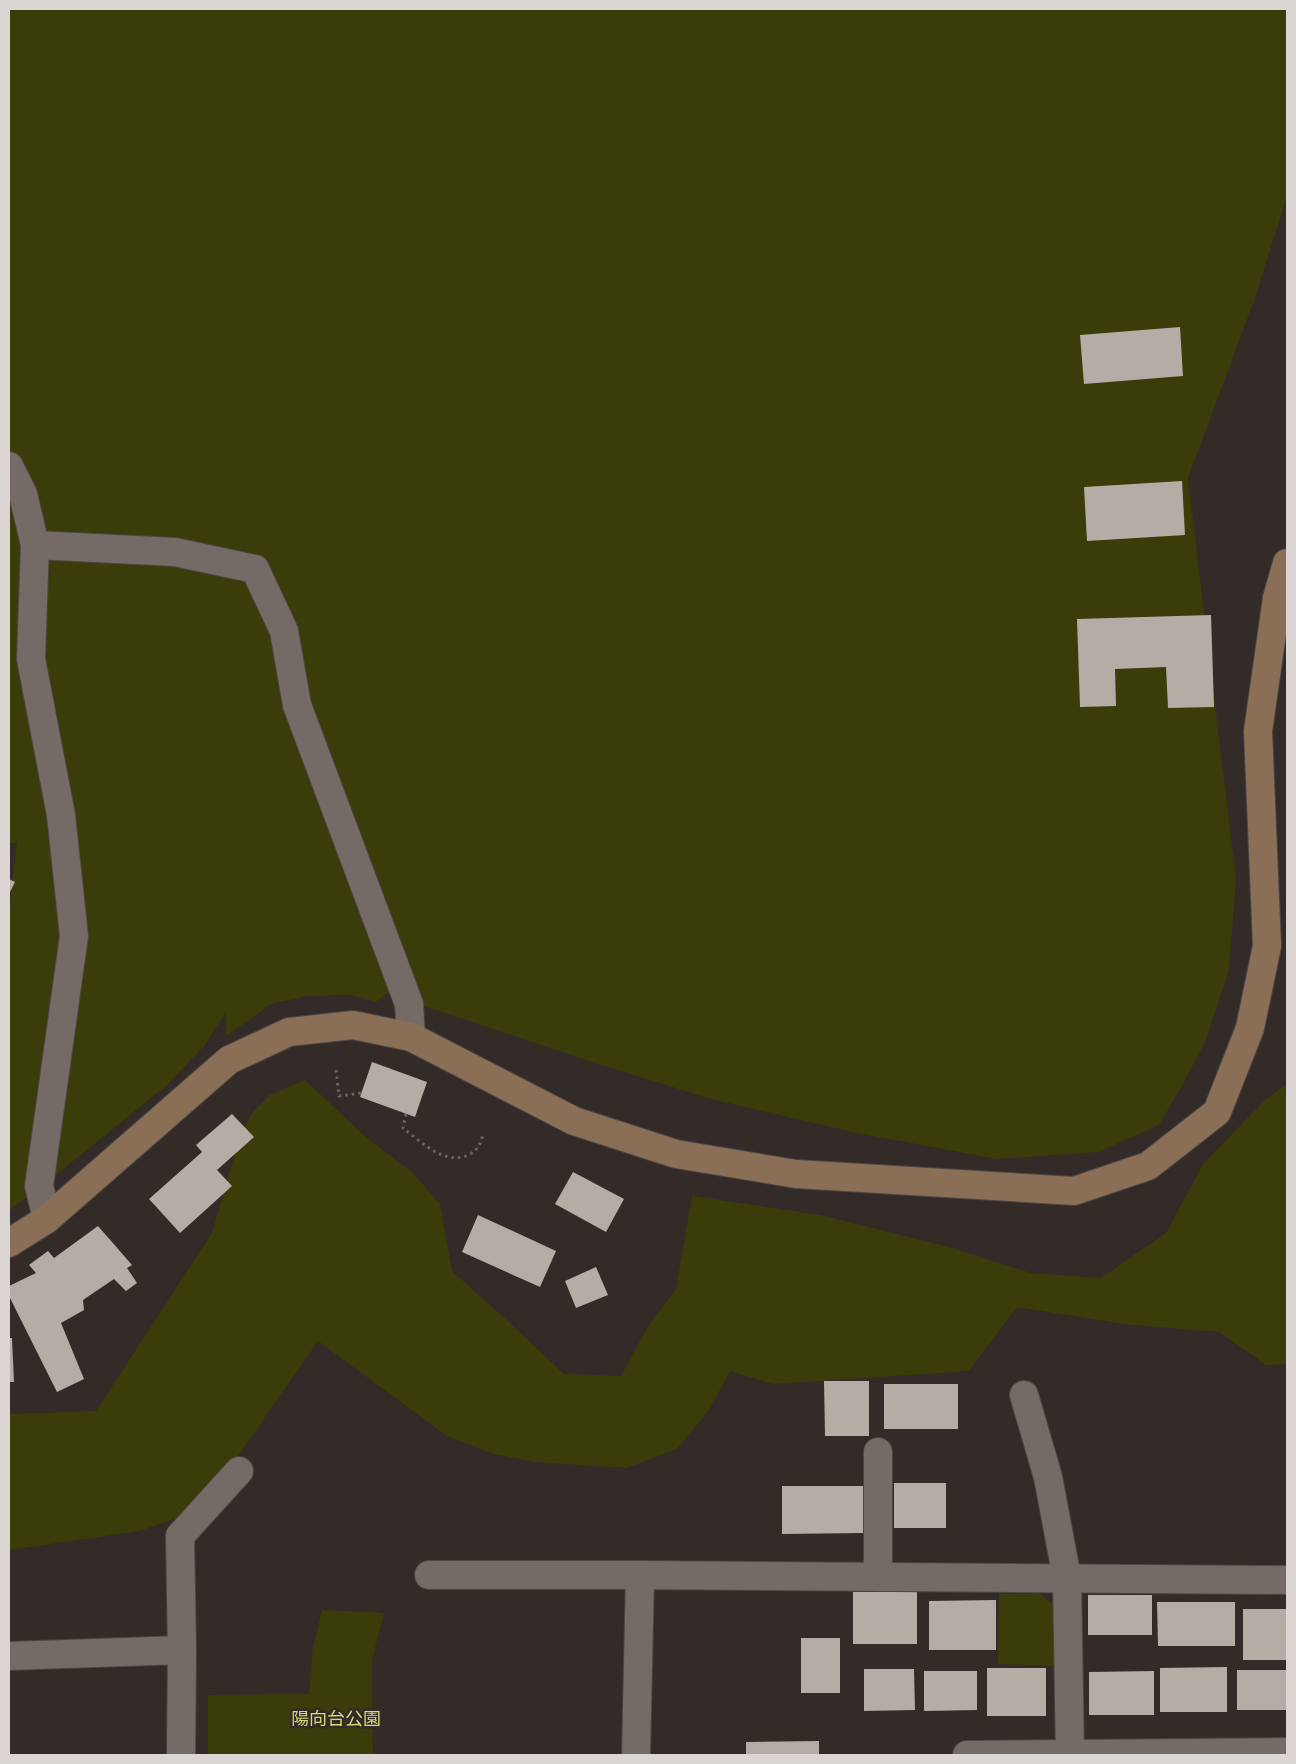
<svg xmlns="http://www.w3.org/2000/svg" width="1296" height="1764" viewBox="0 0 1296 1764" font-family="'Alegreya Sans','Noto Sans JP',sans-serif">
<rect width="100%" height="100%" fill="#332b28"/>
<g fill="#3a3c09">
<path d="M9,9H1287V196L1255,298L1188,478L1236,879L1229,970L1205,1042L1183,1084L1159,1125L1098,1152L997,1159L857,1133L711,1099L592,1062L394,996L390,991L376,1002L350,995L307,996L271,1004L226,1036V1012L204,1046L168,1084L77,1158L9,1211V910L17,843H9Z"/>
<path d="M305,1080L369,1140L412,1172L440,1204L452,1271L510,1323L564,1374L621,1376L648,1326L676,1289L692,1196L821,1215L949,1247L1031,1273L1101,1278L1166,1233L1203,1164L1265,1100L1287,1084V1364L1266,1365L1219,1332L1124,1324L1017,1307L969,1371L773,1384L730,1371L709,1410L677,1449L627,1468L535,1462L491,1453L447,1436L318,1341L201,1509L140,1531L9,1550V1414L96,1411L212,1233L240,1136L252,1113L270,1095Z"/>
<path d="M1039,1593L1057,1608L1058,1666L998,1664L999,1594Z"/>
<path d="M322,1610L384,1613L372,1660L373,1755H208V1695L309,1694L313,1648Z"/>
</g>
<g fill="#b3ada5">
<path d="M1180,327L1183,376L1084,384L1080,335Z"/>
<path d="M1182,481L1185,535L1087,541L1084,487Z"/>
<path d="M1211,615L1214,707L1168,708L1166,667L1115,669L1116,706L1080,707L1077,619Z"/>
<path d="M9,879L15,882L9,894Z"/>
<path d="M372,1062L427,1082L415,1117L360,1097Z"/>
<path d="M232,1114L254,1137L217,1170L232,1186L180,1233L149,1199L202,1152L196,1145Z"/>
<path d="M573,1172L624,1199L606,1232L555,1204Z"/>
<path d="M478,1215L556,1251L540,1287L462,1252Z"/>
<path d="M98,1226L132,1265L127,1268L137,1283L126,1291L114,1279L83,1300L84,1310L61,1323L84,1379L57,1392L9,1296V1286L36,1273L29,1265L48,1251L54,1258Z"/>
<path d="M596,1267L608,1295L576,1308L565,1281Z"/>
<path d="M9,1338H12L14,1382H9Z"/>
<path d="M824,1381H869V1436H825Z"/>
<rect x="884" y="1384" width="74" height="45"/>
<rect x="894" y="1483" width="52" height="45"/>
<path d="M782,1486H864V1533L782,1534Z"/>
<rect x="853" y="1592" width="64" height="52"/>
<rect x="1088" y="1595" width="64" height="40"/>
<path d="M996,1600V1650H929V1601Z"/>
<path d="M1157,1602H1235V1646H1158Z"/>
<rect x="1243" y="1609" width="44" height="51"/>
<rect x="801" y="1638" width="39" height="55"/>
<path d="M1227,1667V1712H1160V1668Z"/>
<rect x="987" y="1668" width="59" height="48"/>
<path d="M864,1669H914L915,1710L864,1711Z"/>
<rect x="1237" y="1670" width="50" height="40"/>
<path d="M924,1671H977V1710L924,1711Z"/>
<path d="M1154,1671V1715H1089V1672Z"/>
<path d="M819,1741V1755H746V1742Z"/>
</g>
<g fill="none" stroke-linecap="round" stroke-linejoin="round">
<defs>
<g id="street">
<path d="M9,466L23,494L35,545L31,659L61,815L74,936L39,1186L47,1219"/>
<path d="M35,545L175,552L255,569L284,631L297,705L409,1004L411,1037"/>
<path d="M1024,1395L1048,1477L1067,1578L1070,1755"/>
<path d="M878,1452V1577"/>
<path d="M429,1575H640"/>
<path d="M182,1650L180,1536L239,1471"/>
<path d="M9,1656L182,1650L181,1755"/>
<path d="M636,1755L640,1575L1287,1580"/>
<path d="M967,1755L1287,1752"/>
</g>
<path id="secondary" d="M9,1243L47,1219L229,1060L289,1032L353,1025L411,1037L574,1121L676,1154L796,1174L1074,1191L1148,1166L1217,1112L1250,1028L1267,946L1258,731L1277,598L1287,563"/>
</defs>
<use href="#street" stroke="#4d4644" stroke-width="30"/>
<use href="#secondary" stroke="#4d4644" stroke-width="30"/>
<g stroke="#6a6360" stroke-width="3" stroke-dasharray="2.5 4" stroke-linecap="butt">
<path d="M336,1070L339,1096L361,1093"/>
<path d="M406,1114L403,1128C420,1141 445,1166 468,1155C477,1151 481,1144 483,1134"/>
</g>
<use href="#street" stroke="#746b67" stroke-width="28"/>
<use href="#secondary" stroke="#8a6e56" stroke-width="28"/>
</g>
<g text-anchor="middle" stroke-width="5" stroke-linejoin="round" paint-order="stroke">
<g font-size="18" fill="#d4da74" stroke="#332b28">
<text x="336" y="1725">陽向台公園</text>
</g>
</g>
<rect width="1296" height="1764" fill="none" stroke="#dbd6d4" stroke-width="20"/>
</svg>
